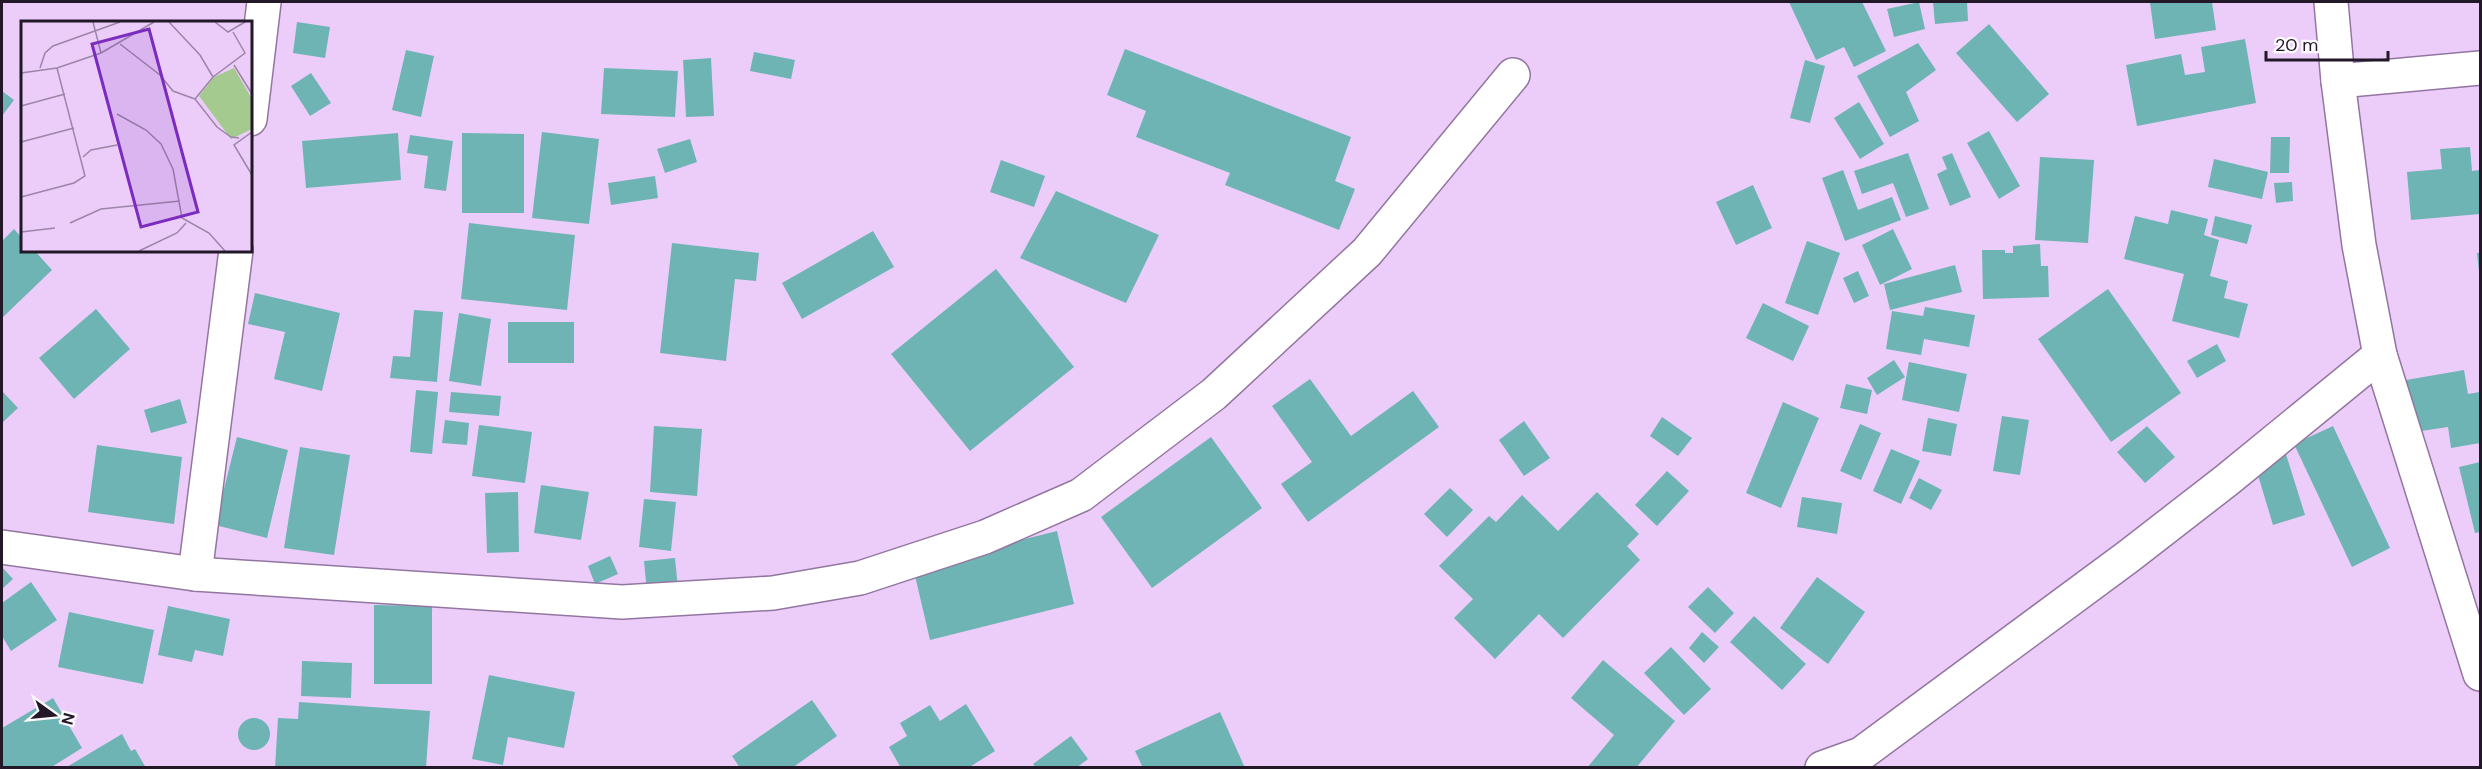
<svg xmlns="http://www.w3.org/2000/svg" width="2482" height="769" viewBox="0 0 2482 769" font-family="'DM Sans',sans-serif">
<rect width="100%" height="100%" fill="#eccdfa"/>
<g fill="#6fb4b4">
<path d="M1789,2H1862L1886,51L1854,67L1844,47L1816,60Z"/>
<path d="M1919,2L1925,29L1894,37L1887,9Z"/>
<path d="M1933,2H1967L1968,21L1935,24Z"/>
<path d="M2158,2H2212L2216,30L2155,39L2150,3Z"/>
<path d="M297,22L330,27L325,58L293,53Z"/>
<path d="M1989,24L2049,94L2017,122L1956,53Z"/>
<path d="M2245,39L2256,103L2137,126L2126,65L2181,54L2185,75L2205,72L2201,47Z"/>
<path d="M1918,43L1936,70L1906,92L1919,121L1890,137L1857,76Z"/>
<path d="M1125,49L1351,137L1335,181L1355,189L1339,230L1225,185L1230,173L1136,137L1146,111L1107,95Z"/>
<path d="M406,50L434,56L421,117L392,110Z"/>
<path d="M754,52L795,60L791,79L750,71Z"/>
<path d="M711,58L714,116L686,117L683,60Z"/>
<path d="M1805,60L1825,66L1810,123L1790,118Z"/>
<path d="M604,68L678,71L675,117L601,114Z"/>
<path d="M311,73L331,103L310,116L291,86Z"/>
<path d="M2,91L14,100L2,116Z"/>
<path d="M1859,102L1884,144L1860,159L1834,118Z"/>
<path d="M1989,131L2020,186L1999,199L1967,143Z"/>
<path d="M542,132L599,139L589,224L532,218Z"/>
<path d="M398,133L401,180L306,188L302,141Z"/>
<path d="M462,133L524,134V213H462Z"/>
<path d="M410,135L453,141L446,191L424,188L428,156L407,153Z"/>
<path d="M2271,137H2290L2289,173H2270Z"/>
<path d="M690,139L697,162L665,173L657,149Z"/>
<path d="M2470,147L2472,171L2480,170V214L2411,220L2407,172L2442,169L2440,149Z"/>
<path d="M1908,153L1929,209L1906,217L1893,183L1862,194L1854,171Z"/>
<path d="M1952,153L1971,197L1950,206L1937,174L1947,169L1942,157Z"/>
<path d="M2040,157L2094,160L2088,243L2035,240Z"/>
<path d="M2214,159L2268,172L2262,199L2208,187Z"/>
<path d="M1001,160L1045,176L1034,207L990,192Z"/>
<path d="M1843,170L1858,210L1892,197L1901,220L1845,241L1822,178Z"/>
<path d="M655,176L658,198L611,205L608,183Z"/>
<path d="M2292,182L2293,201L2276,203L2274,183Z"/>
<path d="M1753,185L1772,228L1736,245L1716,202Z"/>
<path d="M1056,191L1159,235L1126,303L1020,258Z"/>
<path d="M2171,210L2208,219L2204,235L2219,240L2210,276L2228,281L2224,298L2248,304L2239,338L2172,321L2184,274L2124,259L2135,216L2168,224Z"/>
<path d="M2215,216L2252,225L2247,244L2211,235Z"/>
<path d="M469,223L575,235L567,310L461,299Z"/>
<path d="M14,229L22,238V250H34L52,270L2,318V241Z"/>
<path d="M1893,229L1912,269L1880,285L1862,245Z"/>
<path d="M873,231L894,267L802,319L782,283Z"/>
<path d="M1807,241L1840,253L1818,315L1785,303Z"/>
<path d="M672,243L759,253L756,281L735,279L726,361L660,353Z"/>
<path d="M2040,244L2041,266H2048L2049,297L1983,299L1982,250H2005V253H2013V246Z"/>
<path d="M2477,253H2480V271H2479Z"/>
<path d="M1955,265L1962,292L1890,310L1884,284Z"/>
<path d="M996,269L1074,367L970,451L891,354Z"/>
<path d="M1858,271L1869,296L1854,303L1843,278Z"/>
<path d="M2108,289L2181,393L2111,442L2038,339Z"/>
<path d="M255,293L340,313L322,391L274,379L285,332L248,324Z"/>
<path d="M1763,303L1809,326L1793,361L1746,338Z"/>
<path d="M1925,307L1975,315L1969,347L1924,339L1921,355L1886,349L1892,311L1923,316Z"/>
<path d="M96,309L130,349L74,399L39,358Z"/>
<path d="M414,310L443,312L437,382L390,378L393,356L410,357Z"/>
<path d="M459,313L491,319L481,386L449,381Z"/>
<rect x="508" y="322" width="66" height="41"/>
<path d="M2217,344L2226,361L2197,378L2187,361Z"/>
<path d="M1894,360L1905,377L1877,395L1867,378Z"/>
<path d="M1909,362L1967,374L1959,412L1902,400Z"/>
<path d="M2464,370L2468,394L2480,392V443L2451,448L2448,427L2415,432L2406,380Z"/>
<path d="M1310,379L1351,436L1413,391L1439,427L1308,522L1281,484L1312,462L1272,406Z"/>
<path d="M1846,384L1872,390L1867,414L1840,408Z"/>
<path d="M416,390L438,392L432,454L410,452Z"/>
<path d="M2,391L18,408L2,423Z"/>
<path d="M451,392L501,396L499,416L449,412Z"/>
<path d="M180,399L187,423L151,433L144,410Z"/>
<path d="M1783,402L1819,418L1781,508L1746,493Z"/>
<path d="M2002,416L2029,420L2020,475L1993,471Z"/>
<path d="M1662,417L1692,438L1678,456L1650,436Z"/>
<path d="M1928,418L1957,424L1951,456L1922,451Z"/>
<path d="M445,420L469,423L467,445L442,443Z"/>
<path d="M1524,421L1550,458L1524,476L1499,440Z"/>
<path d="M1860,424L1881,433L1861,480L1840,471Z"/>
<path d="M479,425L532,432L525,483L472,476Z"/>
<path d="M654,426L702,429L697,496L650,492Z"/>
<path d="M2147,426L2175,457L2145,483L2117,452Z"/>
<path d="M2333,426L2390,548L2352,567L2294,444Z"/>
<path d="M237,437L288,450L267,538L215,525Z"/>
<path d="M1211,437L1262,508L1152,588L1101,517Z"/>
<path d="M97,445L182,457L174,524L88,512Z"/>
<path d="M300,447L350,455L334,555L284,548Z"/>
<path d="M1891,449L1920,461L1901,504L1873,491Z"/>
<path d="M2285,451L2305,515L2273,525L2254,462Z"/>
<path d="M2480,462V532L2475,533L2459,467Z"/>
<path d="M1667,471L1689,491L1657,526L1635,505Z"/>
<path d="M1919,478L1942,490L1931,510L1909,498Z"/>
<path d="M541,485L589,492L581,540L534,533Z"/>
<path d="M1450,488L1473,510L1447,537L1424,514Z"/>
<path d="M518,492L519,552L487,553L485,493Z"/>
<path d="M1597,492L1639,534L1627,546L1640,560L1563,638L1539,614L1495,659L1454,618L1473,599L1439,566L1489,516L1496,522L1522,495L1558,531Z"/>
<path d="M1802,497L1842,503L1837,534L1797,527Z"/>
<path d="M644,499L676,502L671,551L639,547Z"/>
<path d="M1057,531L1074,604L930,640L913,567Z"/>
<path d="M610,556L618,574L595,584L588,566Z"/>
<path d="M675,558L678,589L647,592L644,561Z"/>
<path d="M2,567L13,579L2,589Z"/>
<path d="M1817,577L1865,612L1828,664L1780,628Z"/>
<path d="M31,582L57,620L11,651L2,636V603Z"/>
<path d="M1708,587L1734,613L1715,633L1688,607Z"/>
<path d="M374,605L432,606V684H374Z"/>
<path d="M168,606L230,619L223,656L195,650L192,662L158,655Z"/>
<path d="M69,612L154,630L143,684L58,667Z"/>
<path d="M1754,616L1806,664L1782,690L1730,642Z"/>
<path d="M1702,632L1719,647L1704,663L1689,648Z"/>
<path d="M1671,647L1711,689L1684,715L1644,673Z"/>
<path d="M1603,660L1675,721L1636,768H1587L1614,735L1571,698Z"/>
<path d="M302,661L352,663L351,698L301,696Z"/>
<path d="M489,675L575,692L564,748L508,737L503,765L472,759Z"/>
<path d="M53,698L82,748L50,768H2V728Z"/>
<path d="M812,700L837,736L792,768H740L732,756Z"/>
<path d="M299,702L430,711L426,768H275L278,718L298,719Z"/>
<path d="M966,704L995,751L968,768H901L889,747L907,736L900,723L930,705L940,721Z"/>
<path d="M1220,712L1245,768H1143L1135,751Z"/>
<circle cx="254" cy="734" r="16"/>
<path d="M122,734L131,751L135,749L146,768H65Z"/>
<path d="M1071,736L1088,759L1076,768H1036L1033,764Z"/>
</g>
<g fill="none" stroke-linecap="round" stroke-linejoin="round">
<defs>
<g id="minor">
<path d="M2331,2L2338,81L2359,245L2380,355L2480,674"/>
<path d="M2338,81L2480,68"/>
<path d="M250,119L264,2"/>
<path d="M2,547L195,574L622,602L773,593L860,578L985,537L1081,495L1214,394L1367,252L1513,75"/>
<path d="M195,574L236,250"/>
<path d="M1822,768L1861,754L2129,556L2227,480L2380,355"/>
</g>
</defs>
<use href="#minor" stroke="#9376a0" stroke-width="36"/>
<use href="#minor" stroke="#fff" stroke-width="33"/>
</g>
<g transform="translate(21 21)">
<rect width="231" height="231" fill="#eccdfa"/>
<path d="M213,47L231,78V108L210,118L178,75L193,56Z" fill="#a4ca90"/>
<path fill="none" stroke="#9c85a6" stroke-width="1.5" d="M72,1L80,32M148,1L179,34L192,56M194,1L207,11L224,1M212,11L224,32L192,56L174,78L196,106L210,116L218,117M99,23L139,54L152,70L174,78M213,44L231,73M19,47L24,32L32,25L99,1M0,52L36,47L80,32L133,1M0,85L44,73M96,93L125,109L140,123L152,148L161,197L188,212L204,230M231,111L213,124L231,154M0,121L53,107M62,136L70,129L96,124M0,176L53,162L64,155L36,47M49,202L80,188L159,180M0,211L34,207M118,230L156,212L165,202"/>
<path fill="#7b2cbf" fill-opacity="0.15" stroke="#7b2cbf" stroke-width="3" d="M128,8L177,191L120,206L71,23Z"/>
<rect width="231" height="231" fill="none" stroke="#231828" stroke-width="3"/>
</g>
<rect width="2482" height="769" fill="none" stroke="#231828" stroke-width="6"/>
<g transform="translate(54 715) rotate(105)" stroke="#fdfafe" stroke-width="4.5" paint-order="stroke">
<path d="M0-4.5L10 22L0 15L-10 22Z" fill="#231828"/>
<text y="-9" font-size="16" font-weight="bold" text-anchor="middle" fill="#231828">N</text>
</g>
<path d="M2266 51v9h122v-9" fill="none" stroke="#231828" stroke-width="3"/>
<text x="2275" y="51" font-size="18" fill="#231828" stroke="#fdfafe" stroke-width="4.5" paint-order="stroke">20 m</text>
</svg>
